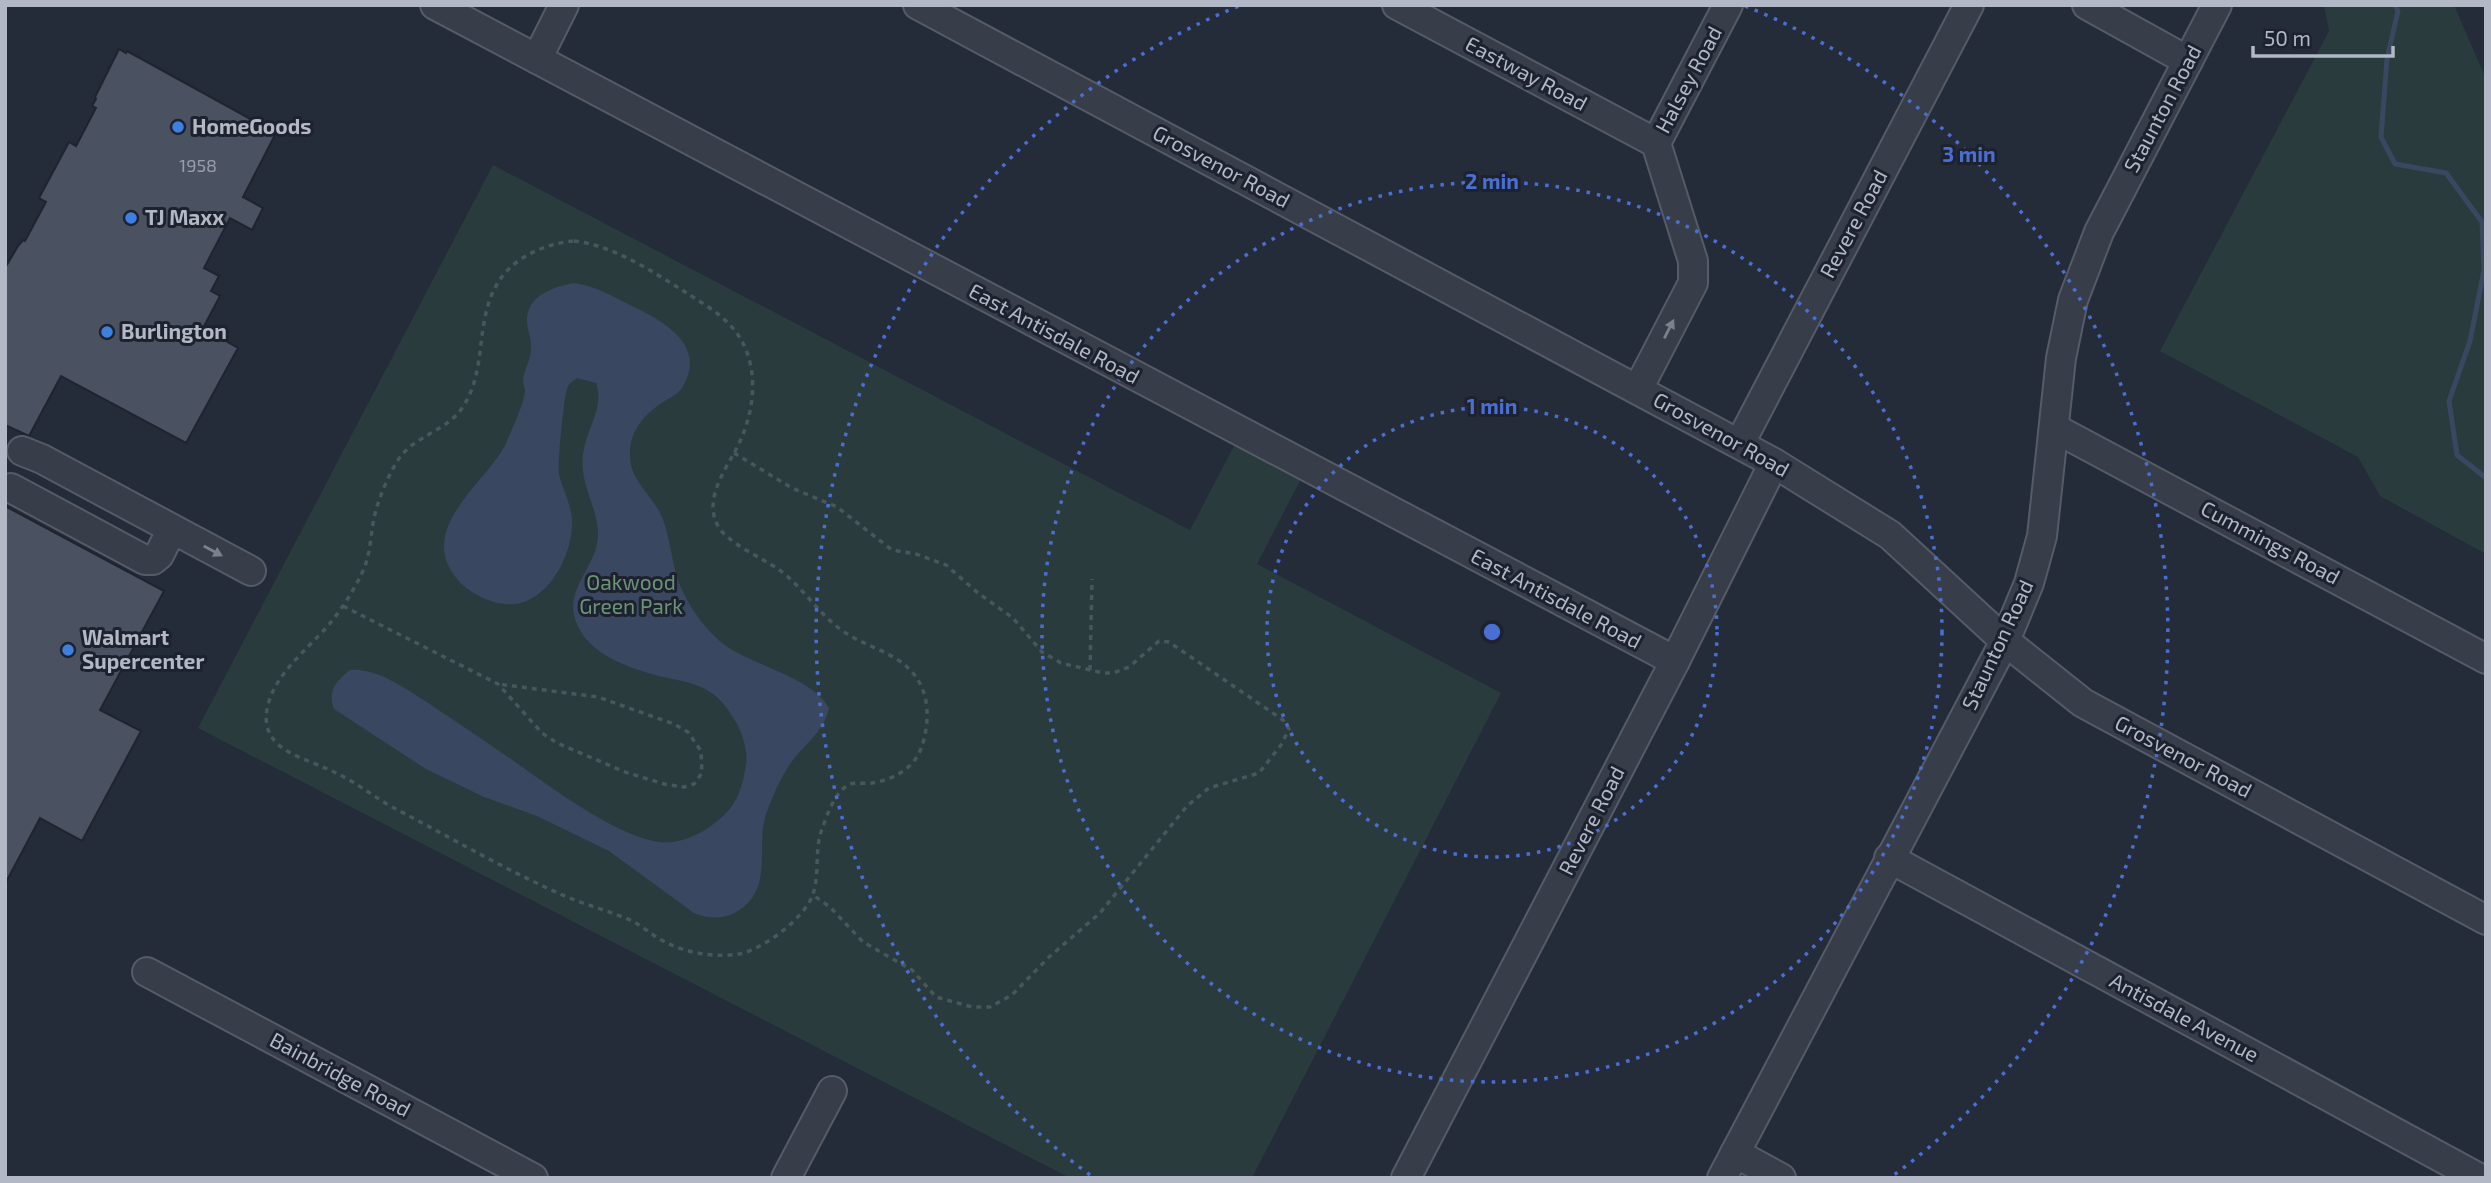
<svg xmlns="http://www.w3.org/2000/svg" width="2491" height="1183" viewBox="0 0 2491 1183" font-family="'Exo 2',sans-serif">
<rect width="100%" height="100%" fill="#242b39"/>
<g fill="#2a3b3e">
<path d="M2324,5H2454L2486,79V554L2380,496L2358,457L2160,351L2329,31Z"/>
<path d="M493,165L1190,530L1236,442L1302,477L1257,564L1501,693L1252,1178H1070L198,728Z"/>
</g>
<path fill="#3a4761" d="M574,283C595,286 610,295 628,304C661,320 709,344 682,388C678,394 671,397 665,401C647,412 631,428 630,451C628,477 647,490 659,511C672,535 670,566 683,592C692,611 708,633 726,646C753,665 813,678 829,708C824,731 807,742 793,760C781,776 773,795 766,814C757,840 769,875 752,898C737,918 715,922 694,913L609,851L537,816L484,797L426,769L334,709C327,691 336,681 350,670C379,668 407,690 431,705C456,722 481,738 505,755C542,780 628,848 672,842C691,840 709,829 723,816C738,803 743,784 746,765C748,752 743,735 737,724C730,712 722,699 710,692C694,681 673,680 655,675C623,666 582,651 574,615C568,586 597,565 598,536C599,508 579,486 583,454C586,429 605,408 596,383L577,378C573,381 568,384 567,389C564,397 557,466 559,474C562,488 571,504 572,519C574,555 546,609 504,604C487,602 468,592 458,580C419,535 471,494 497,458C506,447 510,433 516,420C519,412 525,399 525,390C524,384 522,381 524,375C526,366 531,358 531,349C532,340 528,332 527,323C525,296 553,287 574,283Z"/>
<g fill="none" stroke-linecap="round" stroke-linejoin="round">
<path stroke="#3a4761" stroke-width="5" d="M2395,5L2398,11L2387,59L2381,137L2395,164L2446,173L2482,222L2484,270L2470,341L2449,401L2457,455L2486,478"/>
</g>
<g fill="#4a5161" stroke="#1f2430" stroke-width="2">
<path d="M119,49L126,53L127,51L276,133L243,197L263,208L252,230L230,218L204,268L219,276L211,291L220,296L203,328L238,348L186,443L61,376L29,436L5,425V268L18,246L23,240L25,241L46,202L39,198L69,142L76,146L96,108L92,106L96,99L95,97Z"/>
<path d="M5,506L164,591L100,710L141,731L82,841L40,818L5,884Z"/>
</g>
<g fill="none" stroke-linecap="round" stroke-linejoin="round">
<defs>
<g id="minor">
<path d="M435,5L1675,661"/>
<path d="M918,5L1774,463L1890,535L2005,641L2083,703L2486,920"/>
<path d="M1397,5L1656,143"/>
<path d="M2087,5L2188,61"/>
<path d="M537,59L564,5"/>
<path d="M1638,389L1693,283V261L1656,143L1728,5"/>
<path d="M2054,428L2486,659"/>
<path d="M1740,443L1969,5"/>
<path d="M22,451L42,459L251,571"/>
<path d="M11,488L145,560H153L159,555L172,529"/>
<path d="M1889,858L2479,1178"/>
<path d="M147,972L533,1178"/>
<path d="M1735,1153L1781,1178"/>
<path d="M786,1178L832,1091"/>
<path d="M1406,1178L1675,661L1774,463"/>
<path d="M1722,1178L2005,641L2029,583L2042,536L2061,358L2073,300L2099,232L2217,5"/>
</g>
</defs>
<use href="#minor" stroke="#555b67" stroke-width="32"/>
<g stroke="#47575b" stroke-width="3.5" stroke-dasharray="5 5" stroke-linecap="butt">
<path d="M574,241C612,245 650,270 682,290C697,300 714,309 727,322C763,356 757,413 734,453C723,473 705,500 717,524C726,543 761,557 778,569C802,586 817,612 840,629C858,643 880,648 898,660C929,680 932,714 922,746C915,768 893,780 872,783C866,784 856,782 850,784C835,791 827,815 822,829C814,851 820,873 813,894C805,918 764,949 739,954C715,958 686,953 665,942C651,935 642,925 628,919C608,911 587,905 567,897C507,871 450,837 392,807C376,798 362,787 346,778C333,771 320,766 306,760C280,750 260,736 268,705C275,675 306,650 326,628C340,612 353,592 362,573C372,553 370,530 376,510C381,493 389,474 398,460C414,435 449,431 464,405C488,367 474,319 499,281C514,257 547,243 574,241Z"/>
<path d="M734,453L792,488L837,507L892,550L916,554L946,565L978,593L1013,618L1042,652L1061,663L1103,673H1113L1129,667L1159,641L1169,642L1283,720L1289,729L1281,745L1259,773L1209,788L1187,806L1100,913L1048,958L1012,995L990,1007H972L936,997L912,970L863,942L830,907L813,895"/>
<path d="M343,606L498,684L542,733L557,743L625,772L664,784L684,787L694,784L702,773L701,751L688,732L674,724L598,697L498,684"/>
<path d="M1090,670L1092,579"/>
</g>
<use href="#minor" stroke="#373d49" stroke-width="28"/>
</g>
<defs><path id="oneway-solid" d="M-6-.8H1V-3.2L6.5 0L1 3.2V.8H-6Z" transform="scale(1.75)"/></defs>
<g fill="#7b818d">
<use href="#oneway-solid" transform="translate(1669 329) rotate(-63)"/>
<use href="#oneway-solid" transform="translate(213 551) rotate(28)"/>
</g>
<g fill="none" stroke="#4a6ed2" stroke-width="3.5" stroke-dasharray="3.5 7">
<circle cx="1492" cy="632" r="225"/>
<circle cx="1492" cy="632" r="450"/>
<path d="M1090 1175A675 675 0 0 1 1239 6M1745 6A675 675 0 0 1 1894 1175"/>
</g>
<g fill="#3f7fe0" stroke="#1d222e" stroke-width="2.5">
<circle cx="178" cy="127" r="7"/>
<circle cx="131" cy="218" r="7"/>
<circle cx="107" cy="332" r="7"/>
<circle cx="68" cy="650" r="7"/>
</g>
<g text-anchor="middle" stroke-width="6" stroke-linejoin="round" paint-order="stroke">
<g font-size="18" fill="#989eac">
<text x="198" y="172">1958</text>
</g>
<g font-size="21" fill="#b2b8c5" stroke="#1d222e">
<text transform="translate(1526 74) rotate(28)" y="7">Eastway Road</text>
<text transform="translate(1689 80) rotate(-62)" y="7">Halsey Road</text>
<text transform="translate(2163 109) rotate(-62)" y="7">Staunton Road</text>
<text transform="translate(1221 167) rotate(28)" y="7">Grosvenor Road</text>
<text transform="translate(1854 224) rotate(-62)" y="7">Revere Road</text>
<text transform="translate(1054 334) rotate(28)" y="7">East Antisdale Road</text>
<text transform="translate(1721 435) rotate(29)" y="7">Grosvenor Road</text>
<text transform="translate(2270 543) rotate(28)" y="7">Cummings Road</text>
<text transform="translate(1556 599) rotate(28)" y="7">East Antisdale Road</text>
<text transform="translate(1998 645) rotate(-65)" y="7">Staunton Road</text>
<text transform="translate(2183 757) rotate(28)" y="7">Grosvenor Road</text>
<text transform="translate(1592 821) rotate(-63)" y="7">Revere Road</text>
<text transform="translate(2184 1018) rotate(28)" y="7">Antisdale Avenue</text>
<text transform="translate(340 1075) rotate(28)" y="7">Bainbridge Road</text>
</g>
<g font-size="21" font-weight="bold" fill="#b2b8c5" stroke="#1d222e" text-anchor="start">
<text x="192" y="134">HomeGoods</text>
<text x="145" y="225">TJ Maxx</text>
<text x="121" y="339">Burlington</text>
<text x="82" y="645">Walmart<tspan x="82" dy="24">Supercenter</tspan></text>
</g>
<g font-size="21" fill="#6b9479" stroke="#1d222e">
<text x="631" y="590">Oakwood<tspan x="631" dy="24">Green Park</tspan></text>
</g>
</g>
<circle cx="1492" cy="632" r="10" fill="#4a6ed2" stroke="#1d222e" stroke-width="3.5"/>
<g font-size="21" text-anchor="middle" font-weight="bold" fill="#4a6ed2" stroke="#1d222e" stroke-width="6" stroke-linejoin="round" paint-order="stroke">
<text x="1969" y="162">3 min</text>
<text x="1492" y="189">2 min</text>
<text x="1492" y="414">1 min</text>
</g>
<rect width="2491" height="1183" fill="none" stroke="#b2b8c5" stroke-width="14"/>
<path d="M2253 46v10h140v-10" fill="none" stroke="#b2b8c5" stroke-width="3.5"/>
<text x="2264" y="46" font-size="21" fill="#b2b8c5" stroke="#1d222e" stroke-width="5" paint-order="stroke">50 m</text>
</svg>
